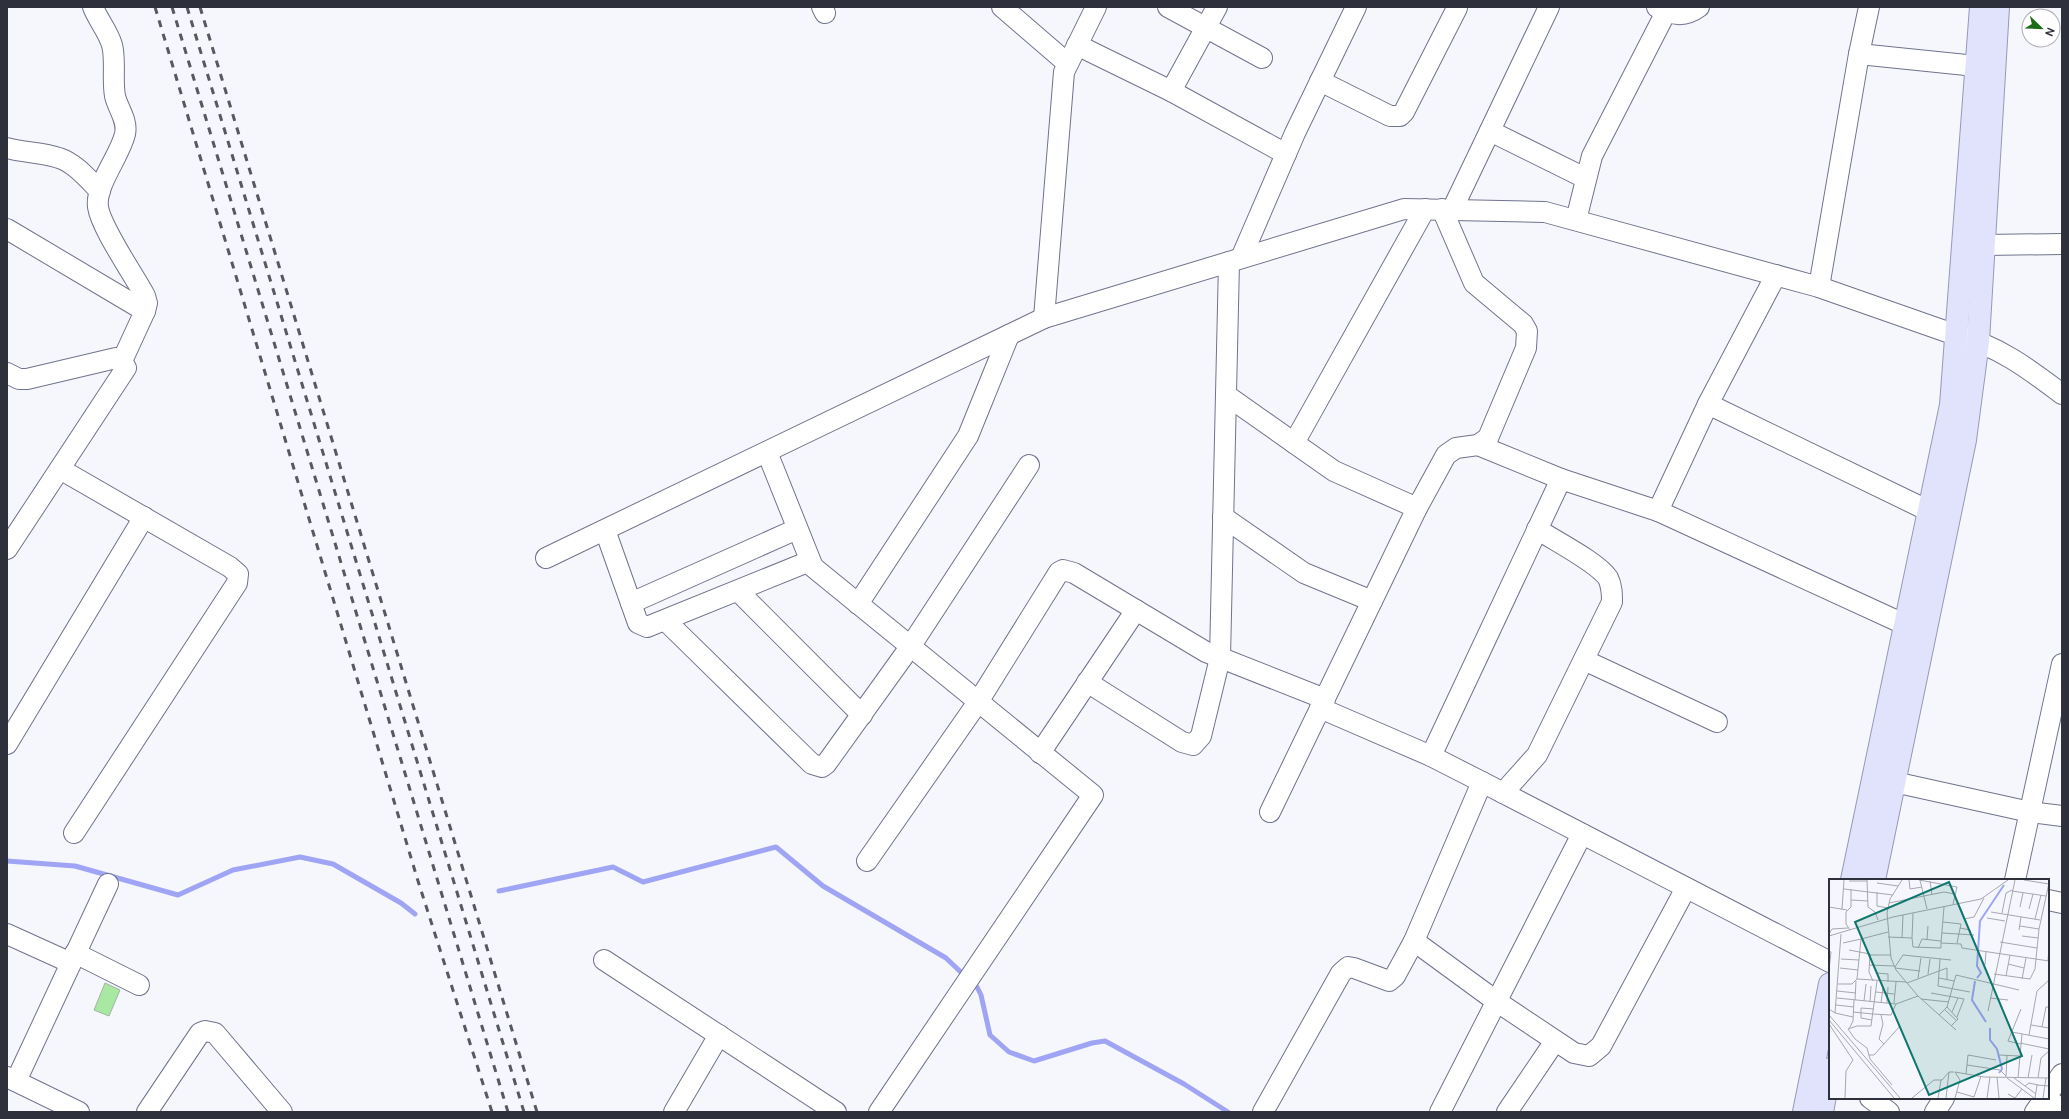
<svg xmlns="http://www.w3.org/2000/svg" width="2069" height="1119" viewBox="0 0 2069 1119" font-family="'DM Sans',sans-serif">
<rect width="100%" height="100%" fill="#f6f7fd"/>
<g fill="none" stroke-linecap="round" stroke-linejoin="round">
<g stroke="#9fa5f4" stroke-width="5">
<path d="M7,861L75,866L178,895L233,870L300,857L333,864L401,903L415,914"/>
<path d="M499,891L613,867L643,882L776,847L823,886L946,958L966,977"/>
<path d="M972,982L977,987L981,995L990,1035L1009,1052L1034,1061L1092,1043L1105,1041L1184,1084L1228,1112"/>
</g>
</g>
<path fill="#a9e8a2" stroke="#a0b59d" d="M105,983L120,990L109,1016L94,1010Z"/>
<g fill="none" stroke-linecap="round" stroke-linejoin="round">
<defs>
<g id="minor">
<path d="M93,7C98,20 108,31 112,45C116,59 112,80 115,96C118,109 128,120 125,134C120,156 95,185 98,207C101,228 134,275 145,296L147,303L145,311L122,361"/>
<path d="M822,7L825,13"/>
<path d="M1002,7L1067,63"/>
<path d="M1168,7L1262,58"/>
<path d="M1657,7C1673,15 1684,18 1699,7"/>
<path d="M1077,45L1171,91L1286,154"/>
<path d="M1859,54L1976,66"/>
<path d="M1320,81L1390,116H1400L1404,112L1457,8"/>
<path d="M1171,91L1217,7"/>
<path d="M1490,131L1585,178"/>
<path d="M7,148C24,153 42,152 59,158C75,163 88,179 100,191"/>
<path d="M1452,210L1549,7"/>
<path d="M1576,220L1592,156L1666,12"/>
<path d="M7,229L145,311"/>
<path d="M1984,245L2062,244"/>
<path d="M1241,258L1295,133L1356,7"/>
<path d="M1819,287L1859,54L1869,7"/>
<path d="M1044,318L1064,72L1096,7"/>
<path d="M7,373L19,379H27L116,358L122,361L126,368L7,549"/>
<path d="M1226,395L1334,471L1417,508"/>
<path d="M1708,404L1929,511"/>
<path d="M1294,443L1425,209"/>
<path d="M1478,445L1561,479"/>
<path d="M767,452L813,567L1093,795L879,1112"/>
<path d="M60,469L230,567L238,574L237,583L74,833"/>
<path d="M1658,511L1906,625"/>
<path d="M1223,517L1304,573L1372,601"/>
<path d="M605,530L638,623L647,627L810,561"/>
<path d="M546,558L1044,318L1404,209L1545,212L1819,287L1956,335C1997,345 2029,369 2062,394"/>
<path d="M738,591L862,715"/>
<path d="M631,603L797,529"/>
<path d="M858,604L968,436L1009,335"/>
<path d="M666,621L812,764L822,767L826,764L910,647L1029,465"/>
<path d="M1584,660L1717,722"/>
<path d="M1087,682L1182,742L1193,745L1201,736L1220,658L1229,262"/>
<path d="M1320,708L1431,756"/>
<path d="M7,744L144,517"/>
<path d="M1040,753L1136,610"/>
<path d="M1482,782L1830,962"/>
<path d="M1894,782L2030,812L2062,816"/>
<path d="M1503,793L1537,755L1612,602C1612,594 1612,586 1608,578C1597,562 1555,541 1537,529"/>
<path d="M1270,812L1417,508L1446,455L1456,448L1478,445L1488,438L1526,348L1527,331L1523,324L1474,283L1442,209"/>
<path d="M867,861L978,702L1059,572L1063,570L1074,573L1206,652L1325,699"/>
<path d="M2015,880L2062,664"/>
<path d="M2048,900L2062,903"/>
<path d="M7,934L71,963"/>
<path d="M1414,941L1496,1001L1574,1053L1589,1056L1601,1046L1686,888"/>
<path d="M75,953L139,985"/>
<path d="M604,960L836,1112"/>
<path d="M7,1077L79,1112"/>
<path d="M16,1081L108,884"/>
<path d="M2048,1094L2062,1074"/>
<path d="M1870,1098L1889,1112"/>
<path d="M2047,1098L2062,1110"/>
<path d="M147,1112L200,1033L205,1031L215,1033L282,1112"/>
<path d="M674,1112L719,1035"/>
<path d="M1263,1112L1341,973L1348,967L1354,968L1389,981L1395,976L1414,941L1482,782L1431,756L1561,479L1658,511L1708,404L1776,275"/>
<path d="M1440,1112L1582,834"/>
<path d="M1507,1112L1555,1041"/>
<path d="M1935,1112L1944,1098"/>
<path d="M2035,1112L2045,1098"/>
</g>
<g id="major">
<path d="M1852,880L1951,405L1981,7"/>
<path d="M1874,880L1965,440L1978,341L1998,7"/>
<path d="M1804,1112L1830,984"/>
<path d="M1822,1112L1830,1069"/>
</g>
</defs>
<use href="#minor" stroke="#70738d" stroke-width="22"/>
<use href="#major" stroke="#9599b6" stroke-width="24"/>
<use href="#minor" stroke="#fff" stroke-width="20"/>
<use href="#major" stroke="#e0e3fb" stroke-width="22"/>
<g stroke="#565862" stroke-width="3" stroke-dasharray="7 7" stroke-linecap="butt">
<path d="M155,7L418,881L492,1112"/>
<path d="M172,7L508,1112"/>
<path d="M187,7L524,1112"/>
<path d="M200,7L537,1112"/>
</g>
</g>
<g transform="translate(1829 879)">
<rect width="220" height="220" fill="#f6f7fd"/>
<path fill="none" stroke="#9fa5f4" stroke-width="2" d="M148,99L152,94L148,87L151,42L175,6M146,102L143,121L157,143M161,149V161L168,170L173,190L170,194"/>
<path fill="none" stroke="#a6a7af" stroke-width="1" d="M38,1L39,28L46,33L49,41M73,1L61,20L58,34L62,79L67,91L89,117L127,151M80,1L81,10L93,8M90,1L128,8L124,25M91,1L98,30M195,1L220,5M20,2H38M101,2L103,16M48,4L69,7M15,10L64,16M183,12L217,17M48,13V27L59,29M22,21L39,22M60,24L115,13L126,15M129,25L135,40L145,38L155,19M0,28L18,31M191,28L194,14M13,30L15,1M200,30L204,15M162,33L211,41M173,34L177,14L183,11M158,39L176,42M206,40L212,16M114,43L132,45L128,64M191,47L210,50M131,49L141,51V56M21,51L17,45V33L22,28V10M190,51L192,38M59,53L32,60L28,100L77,103M113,54L145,56M0,55L3,50L19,49M0,57L64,38L152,20L179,1M193,57L209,59M59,58L83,59L84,68L112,69V64L132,65L133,69L220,82M73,59L74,36M83,59L84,34M98,60L99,47M171,63L208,69M14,64L32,60M112,64L115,28M89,69L93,60L112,62M20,71L41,75L40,93L44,102M0,72L2,73L0,91M41,76H62M12,80L30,81M111,80L109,107L141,113M219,82L220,69M179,85L195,89M40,86L65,87M156,86L157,72M66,88L74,76L122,81M11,89L29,91M66,89L91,92M48,94L59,95V103M99,95L101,80M165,95L201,100L206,90L210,50L220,4M177,97L181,76M89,99L92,79M110,99L125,102M193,100L197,79M48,102L42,147H28L19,150L26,160L38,169L41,180L63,206M78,104L118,89V101M9,105H23L28,100M8,112L27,114M47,113L65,115M102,114L135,120L128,138M8,119L67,125L89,117M161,119L179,121M92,120L120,123M26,121L27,102M35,122L37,105M41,123L42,107M52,124L54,108M58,124L59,108M65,124L67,103M7,126L25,128M118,128L129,140L122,147M0,130L6,134L24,138M116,131L128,142M159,132L186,1M24,133L44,135M123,133L129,119M6,134L12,55M44,135L62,136L67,125M0,136L71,219M52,136L54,145L50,160L55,165M110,136L118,128L127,96L190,111M0,141L65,219M43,141L32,139V129L45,130M0,145L24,181L17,192L16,219M202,146L220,149M213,148L217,128H220M20,150L24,142L25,121M183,153L220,160M200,156L208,112L220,101M191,164L220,170M191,165L179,162L192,130M40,176H45L71,147M170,176L190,177M138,186L171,191L177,197M137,195L139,176L167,181M168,198L170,219M177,198L178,176M178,199L205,219M185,199L207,215M189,199L193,155M199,199L203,176M209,199L212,179L220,172M196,207L200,204L209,206M128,213L145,218L152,197M179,215L186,219L193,210M83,219L105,201H113L120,193H125M109,219L112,201M117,219L120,193M126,219L131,201L126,193L155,198L220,199M158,219L161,198M206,219L208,206L220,207M214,219L217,199"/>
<path fill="#0f766e" fill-opacity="0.15" stroke="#0f766e" stroke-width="2" d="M120,3L193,177L100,216L26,43Z"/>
<rect width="220" height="220" fill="none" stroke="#2e303b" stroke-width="2"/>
</g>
<rect width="2069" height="1119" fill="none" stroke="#2e303b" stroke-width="16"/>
<g transform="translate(2041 28) rotate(113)"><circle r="19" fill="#ffffff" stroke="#abacb1"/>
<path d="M0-3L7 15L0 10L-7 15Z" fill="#196d14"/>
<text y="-6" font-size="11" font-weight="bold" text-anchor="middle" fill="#2e303b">N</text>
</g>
</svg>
